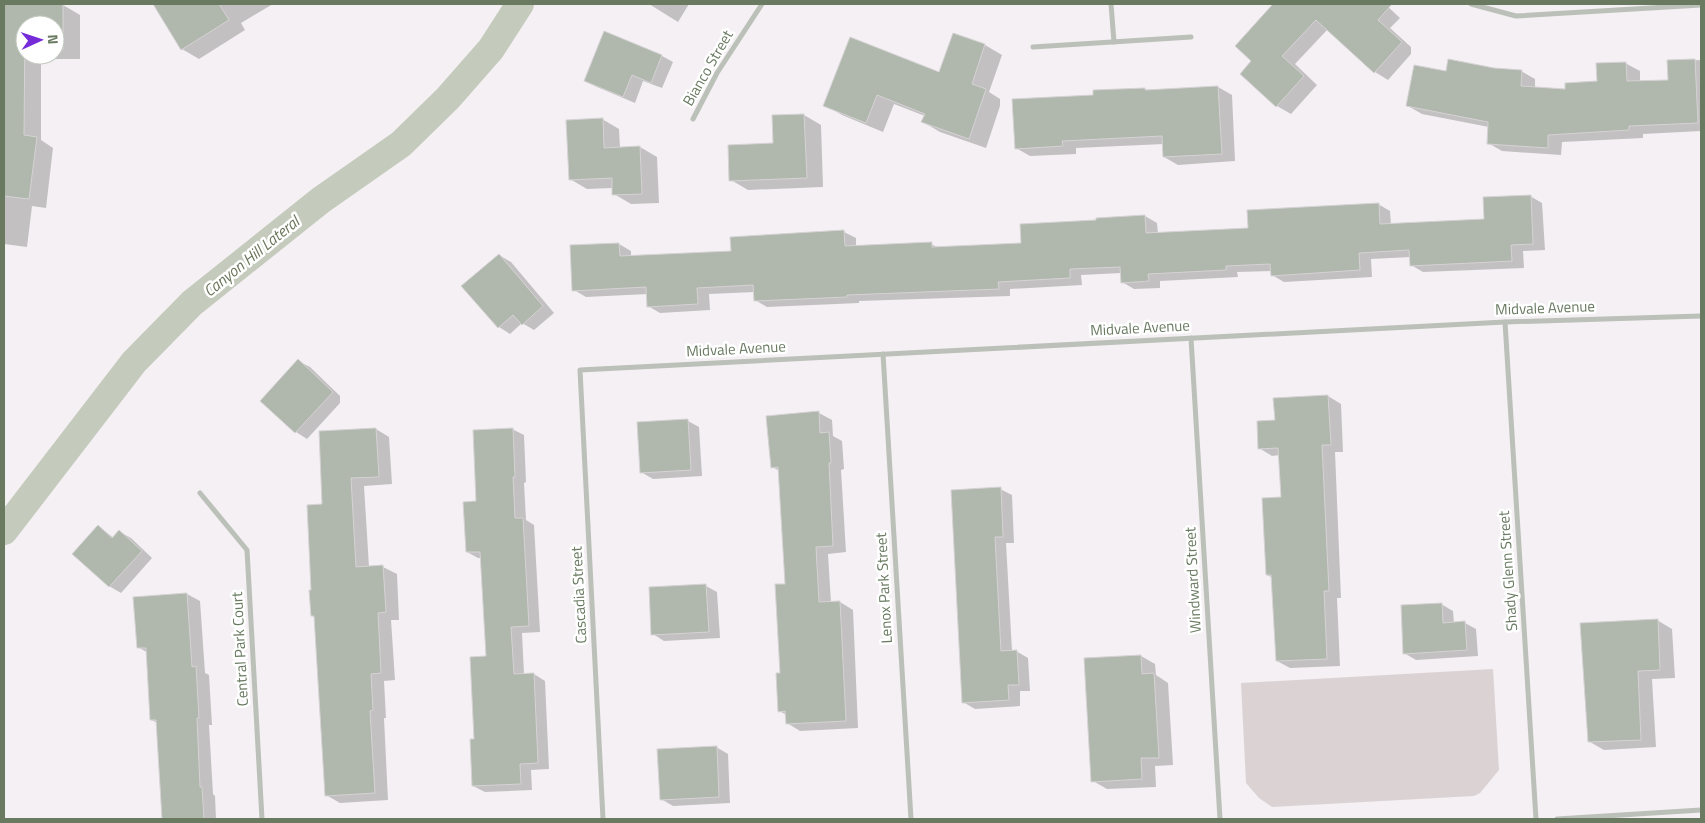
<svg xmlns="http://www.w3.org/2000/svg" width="1705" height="823" viewBox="0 0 1705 823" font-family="'Titillium Web',sans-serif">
<rect width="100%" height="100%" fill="#f4f0f3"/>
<path fill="#dbd2d4" d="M1493,669L1499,770L1480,793L1474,796L1272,807L1259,798L1246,783L1241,683Z"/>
<g fill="#0003" fill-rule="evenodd">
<path d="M4,4L63,5L80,15V59H41V140L53,148L46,208L32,206L27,247L4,244ZM25,25H55V55H25Z"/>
<path d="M154,4H273L241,23L245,30L199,59L182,49Z"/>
<path d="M649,4H689L678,22Z"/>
<path d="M1275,4H1346L1353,10L1358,4H1385L1400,18L1390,28L1411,47V54L1388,80L1375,72L1328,29L1295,64L1317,85L1291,114L1277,106L1241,74L1253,61L1236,46Z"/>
<path d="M953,34L985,45L1002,55L989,92L1000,99V106L986,148L940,132L923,122L925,116L894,104L883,132L842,115L825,105L940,74Z"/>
<path d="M662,56L673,62L662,88L643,81L635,103L597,87L585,81Z"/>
<path d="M1701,60V131L1643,134V138L1562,142L1561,155L1502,151L1488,143L1489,127L1422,114L1408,106L1447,73L1494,69L1521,71L1535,79V88L1567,91L1598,83L1625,63L1640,71V82L1670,81L1669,61Z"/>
<path d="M1218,87L1232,95L1235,161L1178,165L1164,157V144L1076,148V154L1030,156L1016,148L1095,96L1145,89L1149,91Z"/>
<path d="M804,115L821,125L823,187L748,190L731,180L775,144Z"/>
<path d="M602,119L619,129L620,148L640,147L657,157L659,203L631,204L614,194L613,188L587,189L570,179Z"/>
<path d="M1530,196L1542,203L1545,250L1523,251L1524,268L1423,272L1411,265V257L1371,259L1372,277L1284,282L1272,275V271L1237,272L1238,277L1160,281V288L1134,289L1122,282L1121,273L1081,275L1082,285L1010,289V296L859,301V303L767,307L755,300V292L709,294L710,310L660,313L648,306V294L586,297L574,290L619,244L631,251V257L732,252L844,232L856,238V247L931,244L939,248L1022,244L1098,221L1145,216L1157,223L1158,234L1250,229L1378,204L1390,211L1391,225L1486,220Z"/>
<path d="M499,255L511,262L554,313L534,330L522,323L510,334L499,327Z"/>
<path d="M298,361L310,367L340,396V403L307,439L296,432L262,401Z"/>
<path d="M1328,396L1341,404L1343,452H1335L1341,598H1337L1340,666L1290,668L1277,661L1273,578L1267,575L1282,499L1280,455L1272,456L1259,448L1276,422Z"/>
<path d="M819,413L832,420L833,436L842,441L844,469L841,470L846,552L828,554L831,603L840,602L853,610L858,728L800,731L787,723V715L779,711L787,585L780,471L772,467Z"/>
<path d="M688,421L699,427L702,476L653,479L641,472Z"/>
<path d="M376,429L389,437L392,484L364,486L369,567H383L397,574L399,620H391L395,680L384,681L386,718H384L388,800L340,803L326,795L315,617L312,616L313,591L324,505Z"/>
<path d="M512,429L524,435L526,482L524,483L526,520L534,525L540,632L522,633L524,674H534L545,681L549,769L531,770L532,790L485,792L473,786L475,740L487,657L482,558H478L467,552L478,502Z"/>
<path d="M1000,489L1012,495L1014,543H1006L1012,651H1016L1028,658L1030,691H1020V706L975,709L963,702Z"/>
<path d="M99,527L114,538L120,532L131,538L152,558L121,593L109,586Z"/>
<path d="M706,586L717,592L720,638L664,641L653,634Z"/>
<path d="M187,594L200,601L205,673L209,675L212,725H209L213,794L215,796L216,819H163L158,723L151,720L148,653L138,647Z"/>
<path d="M1441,604L1453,611L1454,623H1465L1476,629L1478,656L1416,660L1404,653Z"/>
<path d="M1657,620L1672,629L1675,678L1652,679L1656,747L1604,750L1590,742Z"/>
<path d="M1141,656L1155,664L1156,675L1168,683L1173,765L1155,766L1156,787L1107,789L1093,781Z"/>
<path d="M716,747L728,754L730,803L673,806L661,799Z"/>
</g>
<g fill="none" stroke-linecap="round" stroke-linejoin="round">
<path stroke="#c4cabc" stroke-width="28" d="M4,531L134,362L192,303L321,200L401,144L448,98L491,49L520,4"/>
</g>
<g fill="#b0b7ac" stroke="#d5d3d5">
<path d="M4,4H63V50H55V25H25L24,135L37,137L29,199L4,196Z"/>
<path d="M153,4H219L229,20L181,50Z"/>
<path d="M1273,4H1392L1378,20L1402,42L1374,73L1316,20L1282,56L1304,76L1276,107L1240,74L1251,61L1235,46Z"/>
<path d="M604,31L662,55L651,83L632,75L623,97L584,81Z"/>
<path d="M953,33L985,44L972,84L986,89L969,139L921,122L925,114L877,95L866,123L823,106L850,37L939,72Z"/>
<path d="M1448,59L1494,68L1522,70L1521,86L1565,89V83L1597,81L1596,63L1626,62L1627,81L1668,80L1667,60L1695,59L1698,123L1629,126V130L1548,135V148L1487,144L1488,122L1406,106L1414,65L1446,71Z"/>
<path d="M1218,86L1222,154L1163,157L1162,136L1062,141L1063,146L1015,149L1012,99L1093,95V90L1145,88V90Z"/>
<path d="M804,114L807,178L729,181L728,145L773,143L772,115Z"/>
<path d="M603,118L604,148L640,146L642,194L612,195V178L569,180L566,120Z"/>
<path d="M1531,195L1533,244L1511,245L1512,261L1410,266L1409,250L1359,253L1360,270L1271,276L1270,264L1226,266V270L1148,274L1149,281L1121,283L1120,267L1070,269V278L998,282L999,289L847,295V297L754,301L753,285L697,288L698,304L647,307L646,287L572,291L570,245L619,243L620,256L731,251L730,237L844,230L845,246L932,242V247L1021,243L1020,224L1096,220V218L1145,215L1146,233L1248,228L1247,210L1379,203L1380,224L1484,219L1483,197Z"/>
<path d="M499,254L543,306L522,325L513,315L498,328L461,286Z"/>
<path d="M298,359L333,392L295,433L260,401Z"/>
<path d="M1328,395L1331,445H1322L1329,591H1324L1327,659L1276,661L1271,575H1266L1262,498L1281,497L1278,448L1258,449L1257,421L1275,420L1273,398Z"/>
<path d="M819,411L820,433L829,432L831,463H829L833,546L816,547L819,602L840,601L846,721L786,724L785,711L778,712L776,673H780L775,584H785L778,467L771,468L766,416Z"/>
<path d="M688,419L691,470L640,473L637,422Z"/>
<path d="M376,428L379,477L351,478L356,567L383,565L386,612L378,613L381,673L371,674L373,710L370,711L375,793L325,796L314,616H311L309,590H311L307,505L322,504L319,431Z"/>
<path d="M513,428L515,477H513L515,518H523L529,626L511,627L514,674L534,673L538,763L520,764L521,784L472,786L470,739H474L470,657L486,656L480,552H466L463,502L476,501L473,430Z"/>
<path d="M1001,487L1003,537H995L1001,651L1017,650L1019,685H1008L1009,700L962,703L951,490Z"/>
<path d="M98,525L112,538L119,530L142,551L109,587L72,554Z"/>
<path d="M706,584L709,632L651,635L649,587Z"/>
<path d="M187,593L192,667L196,666L199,718H197L200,787H202L204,819H162L156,720H150L146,648H137L133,597Z"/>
<path d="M1442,603L1443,623L1465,621L1467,650L1403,654L1401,605Z"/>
<path d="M1658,619L1660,670L1638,671L1641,740L1588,742L1580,623Z"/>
<path d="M1141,655L1142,674L1154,673L1159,758H1141L1142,779L1091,782L1084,658Z"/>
<path d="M717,746L719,797L660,800L657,749Z"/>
</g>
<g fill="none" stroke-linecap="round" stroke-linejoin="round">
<g stroke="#bbc0b8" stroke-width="5">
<path d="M1111,4L1114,42"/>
<path d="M1471,4L1516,16L1701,5"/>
<path d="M1033,47L1191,37"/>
<path d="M693,119L717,73L762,4"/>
<path d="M1505,322L1536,819"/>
<path d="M1191,338L1220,819"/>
<path d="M883,354L911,819"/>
<path d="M200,493L247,550L262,819"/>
<path d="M603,819L580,370L1505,322L1701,316"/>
<path d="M1557,819L1701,810"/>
</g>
</g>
<g text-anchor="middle" stroke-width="5" stroke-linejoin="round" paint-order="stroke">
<g font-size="15" fill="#697a61" stroke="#fff">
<text transform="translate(708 68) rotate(-60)" y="5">Bianco Street</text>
<text transform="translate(1545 308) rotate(-2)" y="5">Midvale Avenue</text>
<text transform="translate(1140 328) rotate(-3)" y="5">Midvale Avenue</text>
<text transform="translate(736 349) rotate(-3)" y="5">Midvale Avenue</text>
<text transform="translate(1508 571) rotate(-94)" y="5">Shady Glenn Street</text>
<text transform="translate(1193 580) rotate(-93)" y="5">Windward Street</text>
<text transform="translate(884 588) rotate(-93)" y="5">Lenox Park Street</text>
<text transform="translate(579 595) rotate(-93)" y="5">Cascadia Street</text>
<text transform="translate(240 649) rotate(-93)" y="5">Central Park Court</text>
</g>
<g font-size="16" font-style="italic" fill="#6a765b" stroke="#fff">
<text transform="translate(251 256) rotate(-39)" y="6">Canyon Hill Lateral</text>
</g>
</g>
<rect width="1705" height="823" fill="none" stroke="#697a61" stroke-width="10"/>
<g transform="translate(40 40) rotate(87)"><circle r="24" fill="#ffffff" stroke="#c3cac0"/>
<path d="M0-4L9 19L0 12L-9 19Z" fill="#762bd9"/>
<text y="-8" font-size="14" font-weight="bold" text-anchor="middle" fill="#697a61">N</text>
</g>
</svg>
